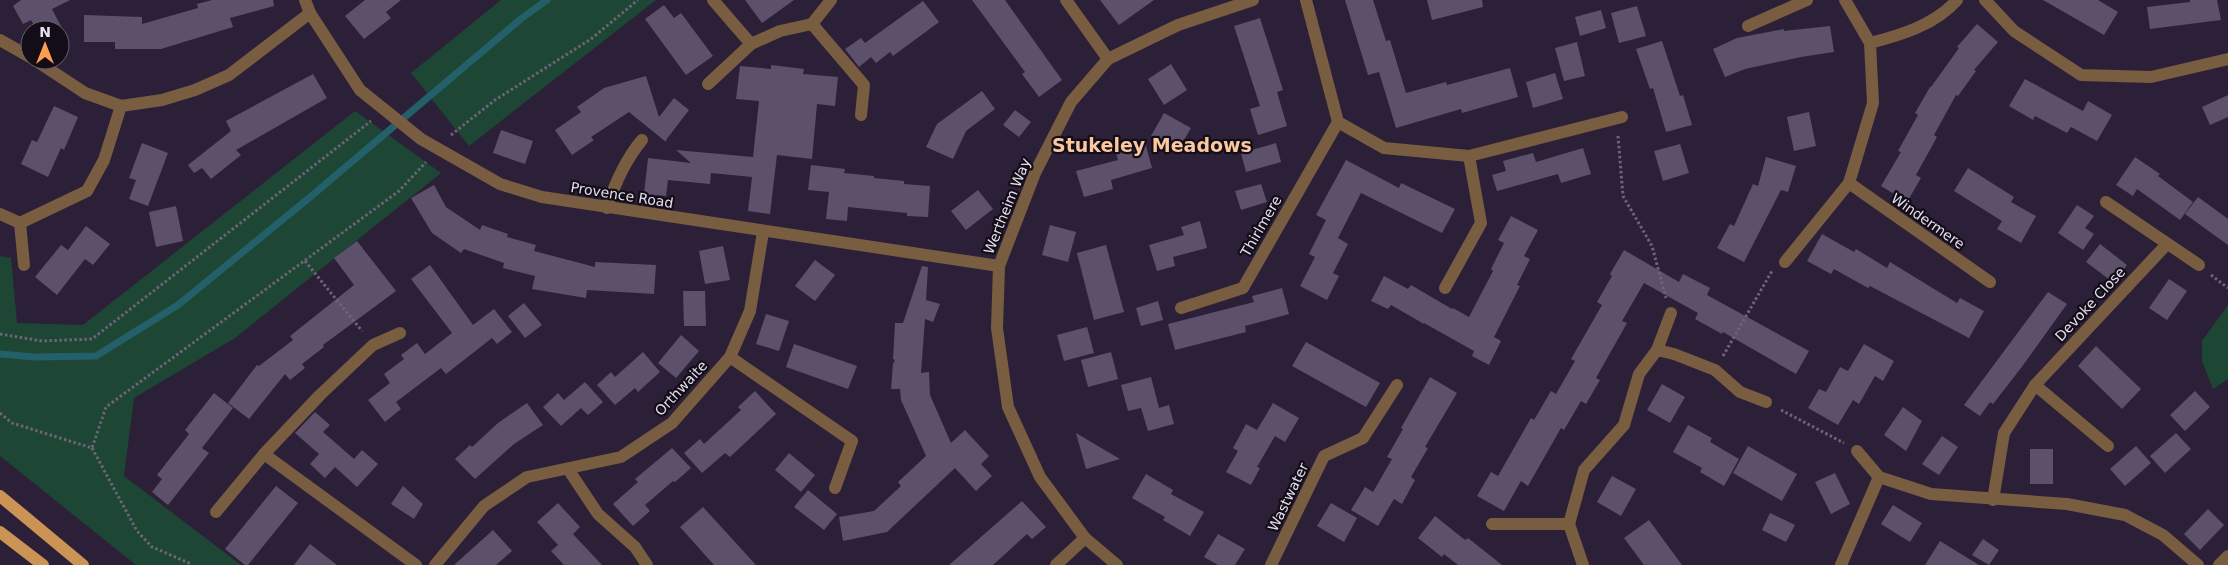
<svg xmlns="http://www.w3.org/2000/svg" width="2228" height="565" viewBox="0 0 2228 565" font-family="'DejaVu Sans',sans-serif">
<rect width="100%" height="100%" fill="#2c2038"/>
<g fill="#1d4634">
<path d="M501,0H656L469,146L411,73Z"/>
<path d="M355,111L441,173L235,338L134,398L124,476L241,565H136L0,456V256L11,258L17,323L83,325Z"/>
<path d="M2228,305V379L2213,389L2202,361V341Z"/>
</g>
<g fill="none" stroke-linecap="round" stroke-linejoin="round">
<path stroke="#23606a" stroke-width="7" d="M0,354L34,357L96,356L178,305L309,198L522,18L547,0"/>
</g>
<g fill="#5c506a">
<path d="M21,0H70L52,9L63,30H37L31,20L23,24L13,6Z"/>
<path d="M212,0H273L274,6L230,18L233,27L161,49H115V42H84V15L142,17V24L198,8L197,4Z"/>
<path d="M365,0H401L386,12L391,18L364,39L345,16Z"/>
<path d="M745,0H794L762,23Z"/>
<path d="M972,0H1005L1062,80L1039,97L1022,74L1025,72Z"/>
<path d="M1100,0H1154L1119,25Z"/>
<path d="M1345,0H1373L1386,41L1390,40L1406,93L1446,82L1447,85L1510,68L1518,97L1462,113L1461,109L1396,128L1379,72L1368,75Z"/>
<path d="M1427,0H1482L1483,7L1432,20Z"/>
<path d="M2043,0H2098L2118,12L2104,35Z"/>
<path d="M2190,0H2217L2221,20L2150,29L2147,7L2190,2Z"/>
<path d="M923,1L939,22L893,56L890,52L876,63L871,57L859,67L845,49L861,38L865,43Z"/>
<path d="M664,5L674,18L681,13L713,56L686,75L645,19Z"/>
<path d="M1637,6L1646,36L1619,43L1611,13Z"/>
<path d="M1601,10L1606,28L1580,36L1575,17Z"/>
<path d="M1260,18L1283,90L1277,92L1287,126L1258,135L1250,109L1260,106L1234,26Z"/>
<path d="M1977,24L1998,42L1974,70L1976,71L1958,96L1956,95L1934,135L1937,137L1916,175L1921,178L1907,202L1881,186L1901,152L1898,151L1918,115L1915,113L1930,87H1931L1959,48L1957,47Z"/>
<path d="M1830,26L1834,52L1801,57L1745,69L1725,77L1713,49L1737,38L1784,29V31Z"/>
<path d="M1662,41L1680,96L1683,95L1692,125L1666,132L1653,88L1650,89L1636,49Z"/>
<path d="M1577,42L1585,76L1564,81L1555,48Z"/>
<path d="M1171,64L1187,90L1164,105L1148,79Z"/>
<path d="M771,65L804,69L803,74L838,77L835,106L817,104L812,159L777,155L770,214L748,211L752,177L711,173L710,184L668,180L666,196L644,194L648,158L691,163L676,150L753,157L759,101L736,99L740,66L771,69Z"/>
<path d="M1555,73L1563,99L1533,108L1526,82Z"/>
<path d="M313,74L327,98L236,150L241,155L211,179L202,168L194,173L188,165L231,131L226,121Z"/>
<path d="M646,76L659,117L674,98L689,110L666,140V142L629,112L591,137L594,140L572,155L555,130L581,112L577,107L604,88Z"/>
<path d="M2025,79L2083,111L2088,101L2112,115L2097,141L2071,127L2067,133L2035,116L2033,120L2009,106Z"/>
<path d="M982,91L995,109L966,131L953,159L926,147L937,124Z"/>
<path d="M2228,95V117L2210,125L2202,107Z"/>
<path d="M54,106L78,117L64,150L61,148L48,177L21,164L32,140L37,142Z"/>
<path d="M1015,110L1031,122L1019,137L1003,125Z"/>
<path d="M1809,112L1816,146L1794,151L1787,117Z"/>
<path d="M1164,113L1191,128L1177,152L1151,136Z"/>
<path d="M501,130L533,141L525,164L493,153Z"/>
<path d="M1145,142L1152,168L1111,180L1113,189L1084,197L1076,171L1118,160L1115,150Z"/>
<path d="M142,143L168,153L148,206L129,199L136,180L129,178Z"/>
<path d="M1276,143L1281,162L1246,172L1241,153Z"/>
<path d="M1680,144L1689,173L1663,181L1654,151Z"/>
<path d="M1583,148L1591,174L1561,183L1558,174L1497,191L1492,175L1506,171L1503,161L1533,153L1536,162Z"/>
<path d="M1766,157L1796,166L1788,192L1781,190L1744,262L1717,248L1730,224L1734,226L1753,184L1758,186Z"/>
<path d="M2135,157L2160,174L2158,176L2193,202L2180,220L2137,189L2133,196L2116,185Z"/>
<path d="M1346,160L1399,188L1401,183L1455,209L1442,233L1361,193L1338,238L1348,244L1333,273L1339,276L1327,300L1300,286L1315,257L1309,254L1326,220L1316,215Z"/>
<path d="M811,165L845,169L844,173L874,176V178L904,181V184L930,186L928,217L907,216V213L848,207L847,221L826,219L829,192L808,190Z"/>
<path d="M1968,168L2014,197L2011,202L2036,216L2021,243L1997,229L2002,221L1954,191Z"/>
<path d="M1261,184L1267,202L1241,210L1235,191Z"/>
<path d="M434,185L446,207L480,230L482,225L508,234L507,237L536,245L534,251L595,267V262L656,265L654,294L587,290L586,298L532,289L535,276L503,268L504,263L464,249L461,253L432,233L411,198Z"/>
<path d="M978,190L993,209L966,230L951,211Z"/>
<path d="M2198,197L2228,219V245L2185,214Z"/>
<path d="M2077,205L2094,216L2085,228L2094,234L2083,250L2058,233Z"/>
<path d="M176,206L183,241L156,247L149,212Z"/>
<path d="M1511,216L1538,230L1524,256L1530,259L1517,285L1520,286L1494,337L1501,341L1489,365L1472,356L1474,351L1424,323V324L1391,305L1388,309L1371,301L1384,276L1408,289L1411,285L1452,309L1453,308L1469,317L1493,271L1491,269L1504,243L1498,240Z"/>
<path d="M1200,221L1207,248L1173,257L1175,266L1157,271L1149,245L1184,235L1181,227Z"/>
<path d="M1050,225L1076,232L1068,262L1042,255Z"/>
<path d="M86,226L110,244L93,265L85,259L57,295L35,277L61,245L68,250Z"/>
<path d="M1822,234L1854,252L1856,249L1887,268L1890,262L1957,303L1960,298L1984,311L1969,338L1870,286L1868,288L1834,269L1831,274L1807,261Z"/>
<path d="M357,241L396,291L323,345L324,347L302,364L305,368L290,380L285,374L249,419L228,403L257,365L259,366L293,340L290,336L354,285L334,258Z"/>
<path d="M2100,244L2127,265L2114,283L2086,262Z"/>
<path d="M1106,245L1124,312L1094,320L1077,253Z"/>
<path d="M723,246L730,280L705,284L699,251Z"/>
<path d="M1624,250L1679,282L1683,274L1710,288L1707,295L1809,351L1796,374L1723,332L1722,334L1695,319L1698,313L1644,283L1622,321L1627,323L1596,378L1600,380L1586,404L1581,401L1564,430L1561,428L1528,486L1521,481L1504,511L1477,496L1491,472L1498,476L1531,418L1534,420L1551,391L1556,394L1575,361L1571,359L1602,305L1597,302L1612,276L1610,274Z"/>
<path d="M815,260L835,275L815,301L795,286Z"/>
<path d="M430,265L473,325L494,309L512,332L497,344L492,338L446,374L441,368L396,402L401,409L385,422L368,400L390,383L384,374L404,359L401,355L417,343L425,354L452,333L411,279Z"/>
<path d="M922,266L928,267L926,300L940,304L933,322L925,319L921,373L929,372L930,395L951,443L965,430L989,456L981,464L992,476L976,491L955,468L887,532L843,541L839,517L874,511L901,486L898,482L926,456L901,400L900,389H891L893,364L895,360L893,359L895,323H903Z"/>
<path d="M2169,279L2187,291L2167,320L2149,308Z"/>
<path d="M1282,288L1289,314L1245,326L1246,332L1175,350L1168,324L1254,302L1252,296Z"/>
<path d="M683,291H705L706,326H684Z"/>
<path d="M2048,292L2067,304L2021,368L1993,404L1990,402L1980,416L1964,405Z"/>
<path d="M1158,301L1163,320L1141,326L1136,308Z"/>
<path d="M524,303L542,325L525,338L508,316Z"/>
<path d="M766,314L789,321L779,351L756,344Z"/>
<path d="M1087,327L1094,353L1064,361L1057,335Z"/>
<path d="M681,335L699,351L676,378L658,363Z"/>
<path d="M1306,342L1380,383L1366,407L1292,366Z"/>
<path d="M794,344L857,366L848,389L786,367Z"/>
<path d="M1864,344L1894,361L1883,381L1875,376L1859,404L1853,400L1838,425L1808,408L1819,389L1826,392L1840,367L1848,371Z"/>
<path d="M2096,346L2141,389L2122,409L2078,366Z"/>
<path d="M643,352L660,372L638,392L635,388L615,405L597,385L611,372L615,377Z"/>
<path d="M1111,352L1118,379L1088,387L1081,360Z"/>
<path d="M1151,377L1159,408L1169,405L1174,424L1148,431L1141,408L1128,411L1121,385Z"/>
<path d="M1430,377L1457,393L1425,447L1428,448L1411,477L1415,480L1402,504L1394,499L1378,526L1351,510L1365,487L1373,492L1392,459L1387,457L1403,429L1401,428Z"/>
<path d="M585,382L603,402L588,415L581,408L561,426L543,407L558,393L564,400Z"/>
<path d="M1662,384L1685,397L1670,423L1647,410Z"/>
<path d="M755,391L776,414L730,457L725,453L702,473L684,453L700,439L704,444L741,410L738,407Z"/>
<path d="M2195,391L2210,407L2185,431L2170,415Z"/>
<path d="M214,393L233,408L202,448L209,453L168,505L152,492L162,479L157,475L189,434L185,430Z"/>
<path d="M527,403L543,425L514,444L475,479L455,459L470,445L472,447L498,423Z"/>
<path d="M1273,403L1299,418L1285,442L1275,436L1257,467L1260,468L1251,485L1226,472L1238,451L1233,448L1246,424L1257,430Z"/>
<path d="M1903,407L1922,421L1906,451L1884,435Z"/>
<path d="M315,412L330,425L323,432L354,459L362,450L378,464L357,487L335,467L325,478L310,464L319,454L295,433Z"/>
<path d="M1688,425L1712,438L1710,442L1739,459L1724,486L1700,472L1702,468L1673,452Z"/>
<path d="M1076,433L1120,459L1086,469Z"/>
<path d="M2176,433L2191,449L2165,473L2150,456Z"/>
<path d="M1942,436L1958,447L1939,475L1922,464Z"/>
<path d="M1748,446L1797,474L1782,501L1733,473Z"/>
<path d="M2136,446L2151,463L2125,486L2110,469Z"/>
<path d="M672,448L691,468L675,482L673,481L645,505L650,511L633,526L613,504L638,482L635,479Z"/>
<rect x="2030" y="449" width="23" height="35"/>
<path d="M789,453L815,475L801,492L775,470Z"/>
<path d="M1835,473L1850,504L1831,514L1815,482Z"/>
<path d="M1146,474L1173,490L1171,494L1204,512L1190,536L1163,520L1165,517L1132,498Z"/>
<path d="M1612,476L1636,489L1621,516L1597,502Z"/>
<path d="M276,486L298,503L248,565H245L225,549Z"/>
<path d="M403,486L423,504L414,519L391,504Z"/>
<path d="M808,490L837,514L824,530L794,507Z"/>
<path d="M1022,501L1046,527L1032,539L1027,534L993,565H949Z"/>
<path d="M558,503L580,527L573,534L602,565H564L551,551L558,545L537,522Z"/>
<path d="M1331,503L1357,518L1344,542L1317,526Z"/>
<path d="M1893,505L1922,523L1910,542L1881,524Z"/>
<path d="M703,507L756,565H714L680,527Z"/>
<path d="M2208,509L2224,525L2200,550L2184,534Z"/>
<path d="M1770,513L1795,525L1786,542L1762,530Z"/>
<path d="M1435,516L1465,540L1468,538L1502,565H1458L1444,554L1442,557L1418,538Z"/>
<path d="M1649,520L1682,565H1644L1624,538Z"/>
<path d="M493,530L512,551L496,565H454Z"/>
<path d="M1218,534L1245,549L1235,565H1218L1204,557Z"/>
<path d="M1983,539L1999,550L1989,565L1972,555Z"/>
<path d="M1940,541L1979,565H1925Z"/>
<path d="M310,544L337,565H294Z"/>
</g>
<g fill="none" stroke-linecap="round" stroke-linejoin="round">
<g stroke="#6e6479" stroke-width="3" stroke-dasharray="2.5 2.5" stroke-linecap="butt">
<path d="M451,135L495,100L591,39L638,0"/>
<path d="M1618,136L1623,196L1652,246L1666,298"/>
<path d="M305,261L362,331"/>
<path d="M2211,275L2228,288"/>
<path d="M0,334L42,341L92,339L371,121"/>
<path d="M1723,356L1772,271"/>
<path d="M1781,410L1844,443"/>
<path d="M0,413L12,423L92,448L106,407L399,191L426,162"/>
<path d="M92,448L137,531L152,547L191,564"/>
</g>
<g stroke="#795d40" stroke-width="12">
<path d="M713,0L751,44"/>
<path d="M1066,0L1108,59"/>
<path d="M1306,0L1338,122L1384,148L1469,156L1622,117"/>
<path d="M1985,0L2014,31L2081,75L2151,77L2228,59"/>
<path d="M310,13L360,90L421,139L500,184L542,197L999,266"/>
<path d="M812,24L864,85L861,115"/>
<path d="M1748,26L1807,0"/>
<path d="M0,40L30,57"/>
<path d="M1870,43C1901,35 1935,25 1957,0"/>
<path d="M35,60L85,93L121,106L162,100L195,90L229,75L310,13L305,0"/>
<path d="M708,84L751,44L780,31L812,24L831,0"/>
<path d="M1849,183L1990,282"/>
<path d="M2106,202L2199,265"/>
<path d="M607,208C615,183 625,160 642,140"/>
<path d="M0,214L20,223L24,265"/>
<path d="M20,223L87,191L104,160L121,106"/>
<path d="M1785,262L1849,183L1873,103L1870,43L1845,0"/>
<path d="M1445,288L1481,223L1469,156"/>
<path d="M1181,308L1243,288L1338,122"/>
<path d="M1657,350L1674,354L1715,370L1740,392L1766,402"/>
<path d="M730,357L852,441L835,488"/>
<path d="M2035,385L2108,446"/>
<path d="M1857,451L1879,477L1931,494L2067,504L2125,515L2163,535L2198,565"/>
<path d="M264,454L416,565"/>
<path d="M568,469L598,514L635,547L647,565"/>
<path d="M1993,500L2004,433L2035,385L2167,244"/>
<path d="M216,512L264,454L320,395L373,345L400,333"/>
<path d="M1492,524H1569L1583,565"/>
<path d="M1569,524L1584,470L1624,425L1639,374L1657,350L1671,313"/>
<path d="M435,565L484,506L527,477L621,457L672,423L730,357L750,311L763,232"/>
<path d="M1056,565L1085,538"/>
<path d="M1117,565L1085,538L1040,477L1008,407L997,328L999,266L1035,173L1071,102L1108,59L1178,25L1253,0"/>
<path d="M1271,565L1324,456L1363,438L1397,385"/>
<path d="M1841,565L1879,477"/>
<path d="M2219,565L2228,556"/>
</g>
<g stroke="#cb9354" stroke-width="12">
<path d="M0,496L83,565"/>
<path d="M0,532L43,565"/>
</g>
</g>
<g text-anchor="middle" stroke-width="4.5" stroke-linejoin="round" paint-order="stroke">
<g font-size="14" fill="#e6dfef" stroke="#120d17">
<text transform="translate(622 195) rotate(9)" y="5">Provence Road</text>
<text transform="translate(1007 206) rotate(-68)" y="5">Wertheim Way</text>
<text transform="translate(1928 221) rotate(35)" y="5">Windermere</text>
<text transform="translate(1261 226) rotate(-60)" y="5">Thirlmere</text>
<text transform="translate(2090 304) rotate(-47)" y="5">Devoke Close</text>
<text transform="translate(681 388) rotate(-47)" y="5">Orthwaite</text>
<text transform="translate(1288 497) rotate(-64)" y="5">Wastwater</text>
</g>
<g font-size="19" font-weight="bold" fill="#fbc79f" stroke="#120d17">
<text x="1152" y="152">Stukeley Meadows</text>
</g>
</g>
<g transform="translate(45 45)"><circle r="24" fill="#120d17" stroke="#67616d"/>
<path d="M0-4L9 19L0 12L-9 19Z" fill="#fb9e50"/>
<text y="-8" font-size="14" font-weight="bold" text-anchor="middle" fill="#e6dfef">N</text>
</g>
</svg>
